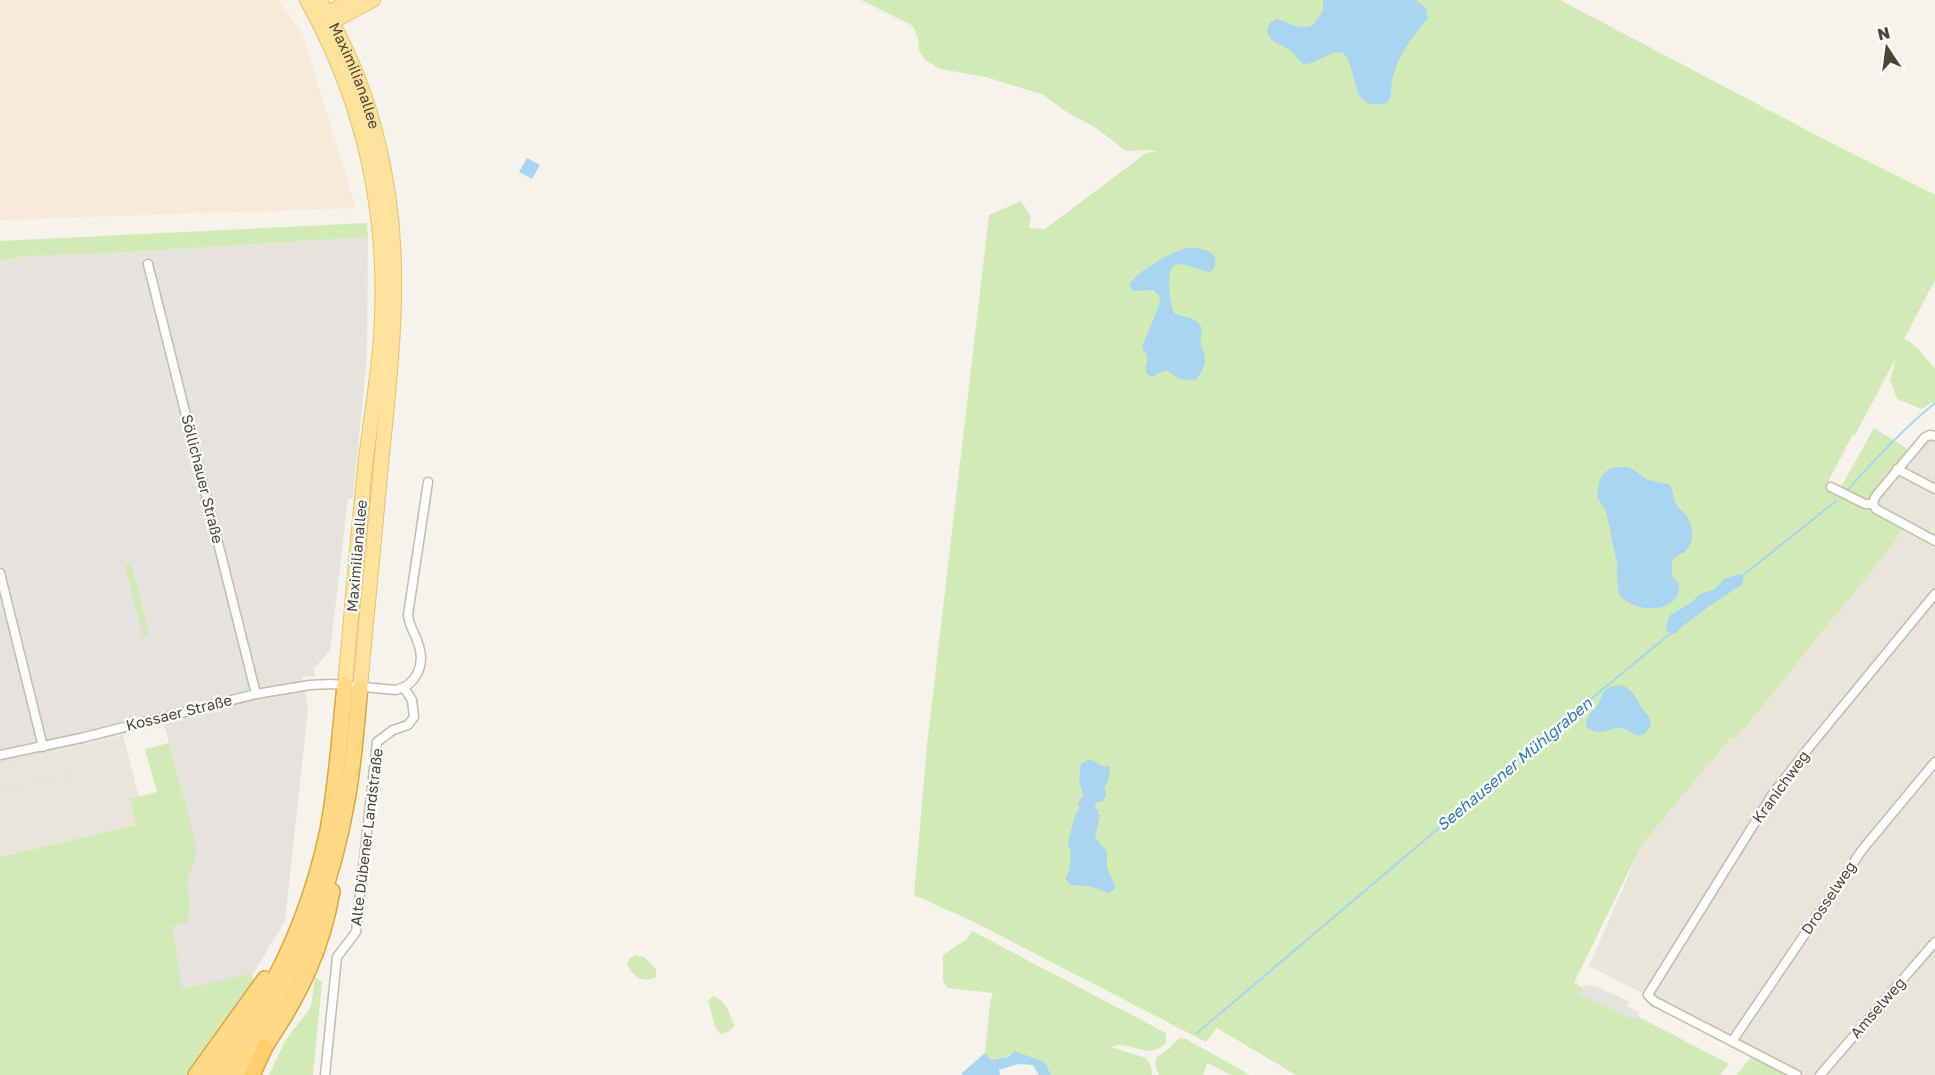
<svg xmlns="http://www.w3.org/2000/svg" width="1935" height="1075" viewBox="0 0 1935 1075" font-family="'Golos Text',sans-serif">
<rect width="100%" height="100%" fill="#f6f3ec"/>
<g fill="#eae5da">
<path d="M1927,431L1935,434V1075H1805L1589,966L1641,846L1766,694L1862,513Z"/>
<path d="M123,735L139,797L130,800L137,825L0,857V765Z"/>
</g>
<path fill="#f7ead8" d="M0,0H277L302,32L356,208L0,220Z"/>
<path fill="#e6e2dd" d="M368,237L367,358L353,497L348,500L330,651L313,669L315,676L302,677L308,709L285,921L243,990L0,1046L188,813L164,724L0,765V260L28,256L132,252Z"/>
<g fill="#d2eab5">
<path d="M861,0H1560L1833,144L1935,195V280L1904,339C1919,346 1923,356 1935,368V401L1922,409L1897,399L1890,380L1896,358L1855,435L1853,434L1827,484L1829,489L1837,494L1874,428L1909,450L1865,507L1903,527L1894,543L1736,738L1731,737L1641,846L1574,983L1729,1064L1720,1075H1296L1217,1028L1206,1042L974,922L914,895L927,745L989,215L1021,201L1031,217L1029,228L1045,229L1146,153L1156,152L1151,150L1126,151L1096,128L1065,111L1044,95L986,77L940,69L925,60L919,50L918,39L913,26Z"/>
<path d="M367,223L368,237L132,252L28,256L0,260V241Z"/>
<path d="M131,563L149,636L143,637L125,565Z"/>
<path d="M169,743L188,813L197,853L187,881L190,903L188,922L172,926L182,989L252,974L253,984L241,1003L186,1075H0V857L136,825L130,799L157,792L145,749Z"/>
<path d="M972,931L1166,1033V1043C1145,1062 1130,1038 1111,1047L1146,1058L1151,1066L1152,1075H1051L1045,1062L1009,1057L991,1060L985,1053L990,1003L993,993L947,988L943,980V955L967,939Z"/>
<path d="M635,955L644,957L656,969V977C643,984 634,977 627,965L629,959Z"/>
<path d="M315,977L322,982L313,1075H269L285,1041L311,1007Z"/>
<path d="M713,996C727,1001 729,1014 735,1026L728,1032L721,1034L716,1029L708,1001Z"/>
<path d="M1179,1038L1186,1039L1250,1075H1232L1207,1063L1203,1075H1159L1155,1064L1157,1057L1169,1049Z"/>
<path d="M1753,1055L1789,1075H1736Z"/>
</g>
<g fill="#e5e3e0">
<path d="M40,482L49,518L28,523L23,505L0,510V492Z"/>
<path d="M14,552L23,587L17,589L8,553Z"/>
<path d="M312,571H323L327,578L332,619L321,640L311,587L250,598L257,584L300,576Z"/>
<path d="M228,664L231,678L194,688L191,693L150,704L145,686Z"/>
<path d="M70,771L71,776L0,793V788Z"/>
<path d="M1585,985L1596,986L1628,1001L1627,1006L1639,1012L1637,1021L1579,995Z"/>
</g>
<g fill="#a9d4f2">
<path d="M1323,0H1416L1426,8L1428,18C1413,36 1397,56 1392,81C1390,89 1394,96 1386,103C1347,113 1360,67 1342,52C1327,51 1318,64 1304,64C1297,60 1295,53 1289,49C1278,43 1270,44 1267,30L1270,23L1276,19C1290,22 1296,31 1313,25L1323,11Z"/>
<path d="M527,158L540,165L532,179L519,172Z"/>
<path d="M1188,248C1202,247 1224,252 1212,271L1209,272L1182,264L1174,265C1165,274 1170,301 1174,313C1182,318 1194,316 1200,325C1204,332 1199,338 1201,345C1202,351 1203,347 1204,354C1207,363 1202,374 1195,380L1179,379L1166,370L1152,377C1139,370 1150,364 1147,355C1146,352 1143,350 1142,347L1159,306L1160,296L1153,290L1134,291L1131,289L1130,284C1136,272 1174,250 1188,248Z"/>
<path d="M1616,467H1629L1648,480L1670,485C1674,492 1673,501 1678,507C1681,511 1685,513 1688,518C1694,529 1694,545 1683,553C1679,555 1673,557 1672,562C1672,566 1672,572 1672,576L1679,584C1682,615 1632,614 1619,594C1617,583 1617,573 1617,563L1606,511L1597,497C1599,481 1600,471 1616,467Z"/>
<path d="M1739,574L1744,577L1742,585C1731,590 1724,598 1714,603C1703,610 1694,618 1684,625C1679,628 1679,632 1673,634L1667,631L1666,626L1670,615L1691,603L1700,594L1715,589L1724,579Z"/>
<path d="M1618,685C1632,687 1635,696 1642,708C1647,715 1651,717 1651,725L1645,734C1632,739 1631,728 1619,728C1610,728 1601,735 1591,730C1579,724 1591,713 1596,707C1600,702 1601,695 1605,691C1608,687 1613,686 1618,685Z"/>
<path d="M1090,759L1104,767L1108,766L1110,768L1108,782L1104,788L1106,795L1102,802H1097L1094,809H1098V815H1100L1095,837L1107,852V868L1115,886L1114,890L1109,893L1089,886L1071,885L1065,879L1069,871L1071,854L1068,842L1076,813L1080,808L1078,803L1083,796L1079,779L1081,764Z"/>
<path d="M1014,1051L1045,1062L1051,1075H1039L1033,1065L1018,1064L999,1070L1000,1075H962V1073L985,1053L991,1060L1009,1057Z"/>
</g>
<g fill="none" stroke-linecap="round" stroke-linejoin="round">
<g stroke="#a9d4f2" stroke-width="2">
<path d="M1846,492C1874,460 1902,430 1935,403"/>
<path d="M1742,576L1836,501"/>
<path d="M1579,709L1672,632"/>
<path d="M1561,725L1575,713"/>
<path d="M1197,1033L1557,728"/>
</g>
<defs>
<g id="minor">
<path d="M148,264L256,694"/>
<path d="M1897,469L1935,489"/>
<path d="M1831,487L1865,504H1873L1876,509L1935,541"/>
<path d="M1873,504L1875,497L1925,437L1930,435L1935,436"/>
<path d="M0,573L43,747"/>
<path d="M0,755L81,738L256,694L310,685L331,684L396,690C416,685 425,666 419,646C416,635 409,626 408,615L428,482"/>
<path d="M1733,1040L1862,850L1935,762"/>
<path d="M325,1075L337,957L356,932L377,742L393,730L408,725L414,717L412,700L404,688"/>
<path d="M1797,1075L1654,1001L1648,995L1649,993L1772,795L1811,745L1935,594"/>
<path d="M1820,1075L1935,942"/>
</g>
<g id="primary">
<path d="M307,0C365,104 389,218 381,337C378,378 371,418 366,459C358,534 352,610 345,685"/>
<path id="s1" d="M319,0C369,80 394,180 394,274C395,334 388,395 382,455C375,532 368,609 360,687"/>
<path d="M319,18L352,0"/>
<path d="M324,26L373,0"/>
</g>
<g id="trunk">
<path d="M196,1075L265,979"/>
<path d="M211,1075C269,1004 309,920 328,830C337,782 340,733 345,685"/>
<path d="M227,1075C290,993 329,903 347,800C354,763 356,725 360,687"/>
<path d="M243,1075C250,1065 259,1056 266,1045C299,996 322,950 332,891"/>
</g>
<path id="motorway" d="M252,1075L265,1047"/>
</defs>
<use href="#minor" stroke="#c2bbae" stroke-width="11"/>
<use href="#primary" stroke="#e6c16a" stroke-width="16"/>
<use href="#trunk" stroke="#e0a43c" stroke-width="18"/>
<use href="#motorway" stroke="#e0a43c" stroke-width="18"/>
<use href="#minor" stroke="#fff" stroke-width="8"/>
<use href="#primary" stroke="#ffe39c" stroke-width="14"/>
<use href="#trunk" stroke="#ffd985" stroke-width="15"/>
<use href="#motorway" stroke="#ffcf6e" stroke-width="15"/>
</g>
<g text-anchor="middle" stroke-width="4.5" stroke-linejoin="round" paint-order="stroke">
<g font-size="15" fill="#4b4439" stroke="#fff">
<text dy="5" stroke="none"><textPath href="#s1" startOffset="84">Maximilianallee</textPath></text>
<text transform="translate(202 479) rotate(76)" y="5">Söllichauer Straße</text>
<text transform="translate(357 556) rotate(-85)" y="5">Maximilianallee</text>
<text transform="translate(179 713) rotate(-14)" y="5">Kossaer Straße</text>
<text transform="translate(1781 787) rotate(-54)" y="5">Kranichweg</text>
<text transform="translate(367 837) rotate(-83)" y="5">Alte Dübener Landstraße</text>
<text transform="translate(1829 898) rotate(-56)" y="5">Drosselweg</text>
<text transform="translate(1878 1008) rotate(-49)" y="5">Amselweg</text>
</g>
<g font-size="16" font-style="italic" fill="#2e7ab2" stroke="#fff">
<text transform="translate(1514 764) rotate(-40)" y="6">Seehausener Mühlgraben</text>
</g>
</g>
<g transform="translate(1887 48) rotate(347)" stroke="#ffffff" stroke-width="4.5" paint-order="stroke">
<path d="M0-4.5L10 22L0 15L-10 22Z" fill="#4b4439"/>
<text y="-9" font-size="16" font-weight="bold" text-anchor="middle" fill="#4b4439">N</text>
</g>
</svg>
